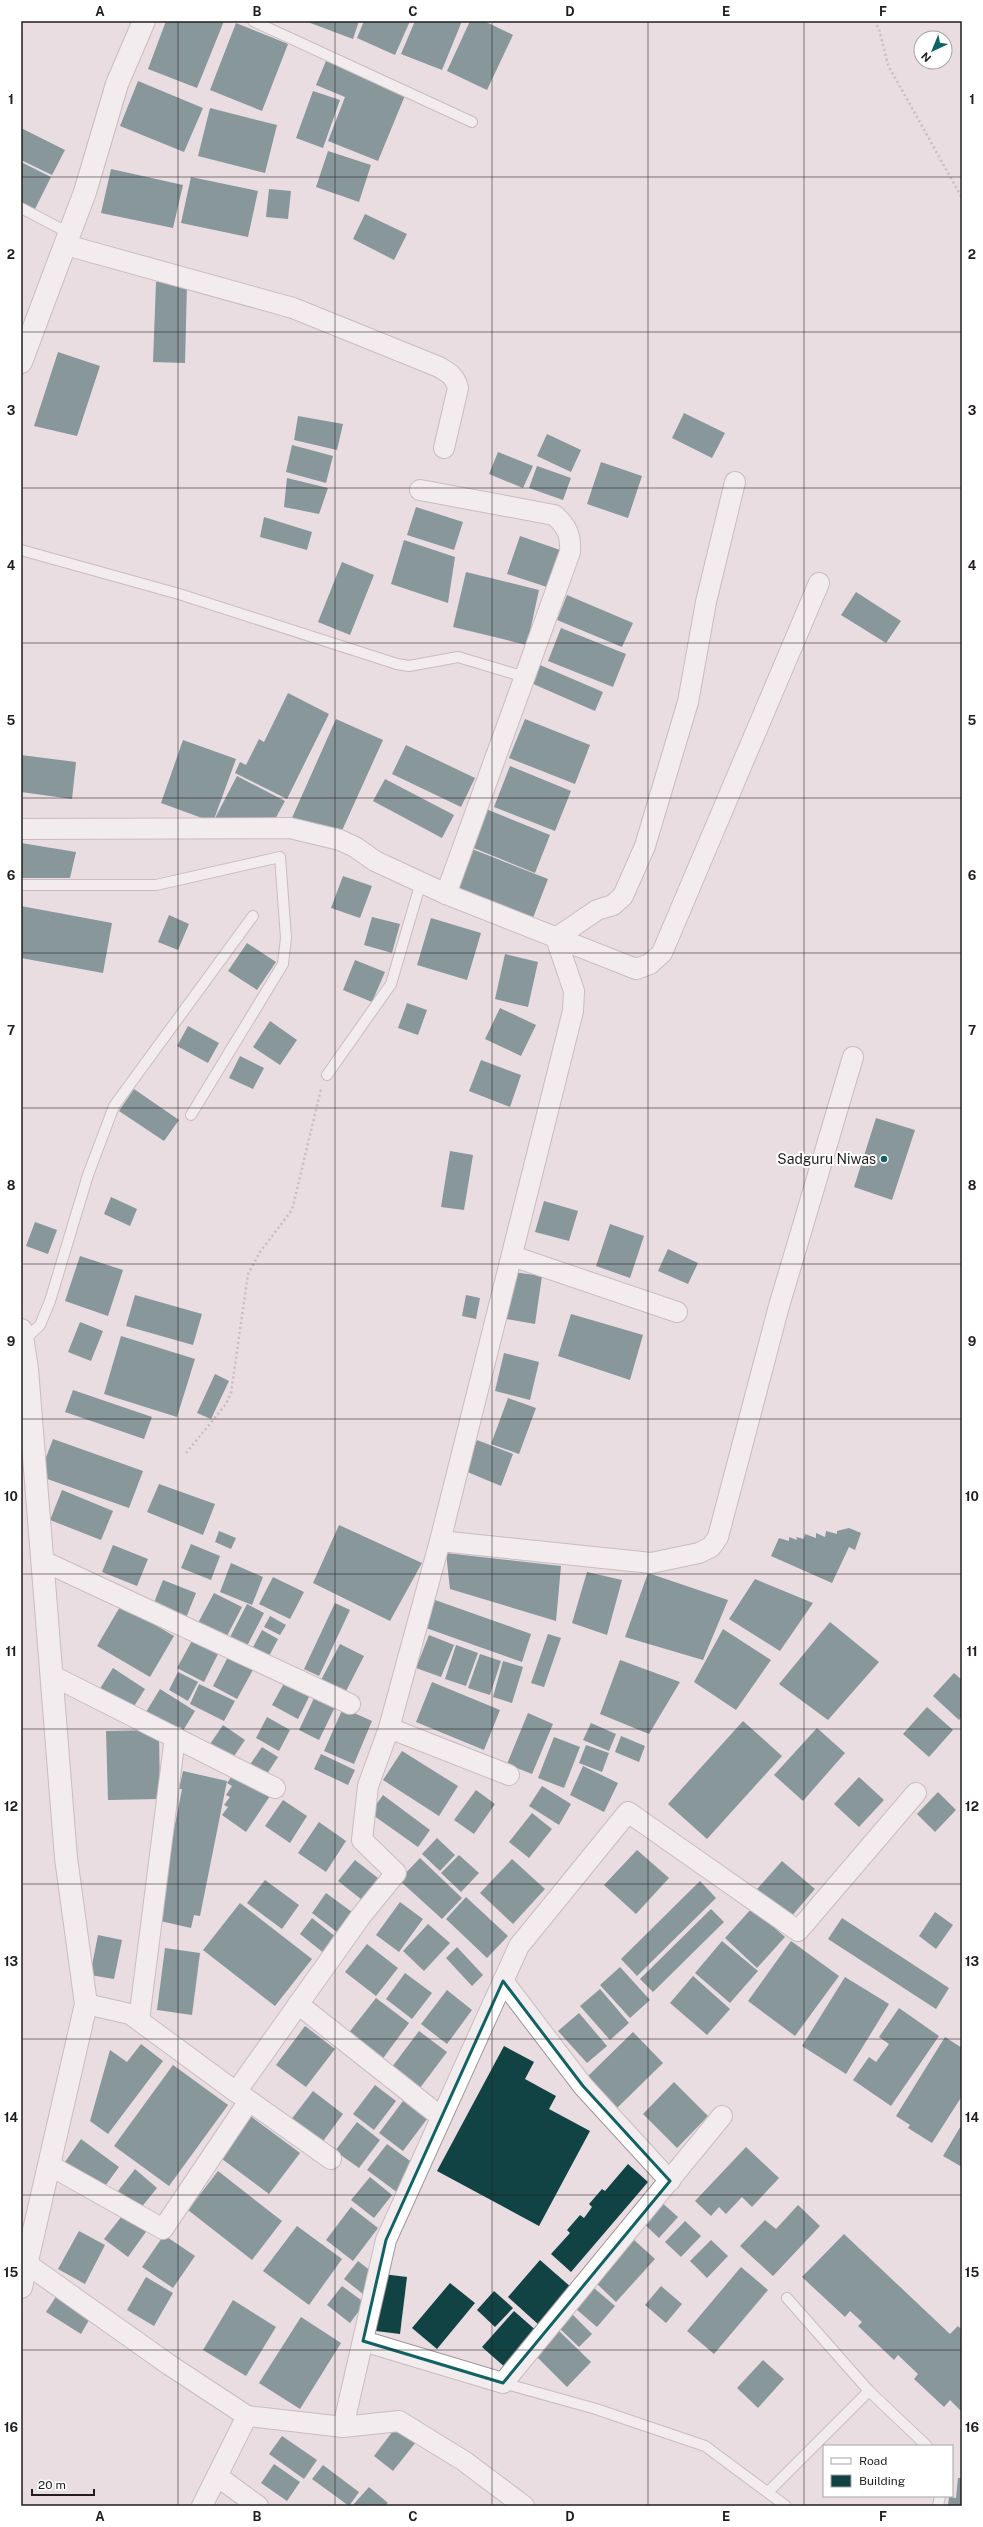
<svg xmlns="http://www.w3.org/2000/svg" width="983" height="2527" viewBox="0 0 983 2527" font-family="'Public Sans',sans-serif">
<rect width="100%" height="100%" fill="#e9dde1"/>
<g fill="#114344">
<path d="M166,21H224L197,88L148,69Z"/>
<path d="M305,21H359L353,39Z"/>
<path d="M364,21H410L395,55L357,38Z"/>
<path d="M415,21H462L442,70L401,54Z"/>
<path d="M470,21H484L513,35L487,90L447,71Z"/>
<path d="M236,23L288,44L262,111L210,90Z"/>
<path d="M326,61L406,93L378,161L328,141L345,97L316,85Z"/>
<path d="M138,81L203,108L184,152L120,126Z"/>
<path d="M313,91L340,100L323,148L296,138Z"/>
<path d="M210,108L277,125L265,173L198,156Z"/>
<path d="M21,128L65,150L52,175L21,160Z"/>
<path d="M328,151L371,165L359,202L316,187Z"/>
<path d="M21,162L51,177L34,211L21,205Z"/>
<path d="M111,169L183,185L173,228L101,213Z"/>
<path d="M191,177L258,191L248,237L181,223Z"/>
<path d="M269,189L291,191L288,219L266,217Z"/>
<path d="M365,214L407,234L394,260L353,239Z"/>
<path d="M156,282L187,283L185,363L153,362Z"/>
<path d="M58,352L100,366L77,436L34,426Z"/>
<path d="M684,413L725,433L712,458L672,438Z"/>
<path d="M298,416L343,424L337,450L294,440Z"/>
<path d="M547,434L581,450L571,472L537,456Z"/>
<path d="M292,445L333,456L326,483L286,472Z"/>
<path d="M498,452L533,466L523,488L489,474Z"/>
<path d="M601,462L642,476L628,518L587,504Z"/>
<path d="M537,466L571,478L563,500L529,488Z"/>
<path d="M287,478L328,488L319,514L284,507Z"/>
<path d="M416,507L463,522L454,550L407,535Z"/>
<path d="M264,517L312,532L307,550L260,537Z"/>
<path d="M520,536L563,551L550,588L507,574Z"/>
<path d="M404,540L455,557L448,603L391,584Z"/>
<path d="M342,562L374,575L350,635L318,622Z"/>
<path d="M466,572L539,590L527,645L453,627Z"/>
<path d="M856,592L901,621L886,643L841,615Z"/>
<path d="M567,595L633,623L622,647L557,620Z"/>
<path d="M561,628L626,654L613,687L548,661Z"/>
<path d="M533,662L603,692L595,711L524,680Z"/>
<path d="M288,693L329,714L287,799L235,773L240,762L246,765L259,739L264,742Z"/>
<path d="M336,719L383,740L340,835L291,820Z"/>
<path d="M525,719L590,745L575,784L509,758Z"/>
<path d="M183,740L236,759L213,822L161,803Z"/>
<path d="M406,745L475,778L461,807L392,774Z"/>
<path d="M21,755L76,762L72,799L21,792Z"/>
<path d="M510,766L571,791L555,831L494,807Z"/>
<path d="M237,776L285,801L274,821L267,817L263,826L213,822Z"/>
<path d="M385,779L454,815L442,838L373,801Z"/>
<path d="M486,809L550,835L535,873L471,847Z"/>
<path d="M21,843L76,852L70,878H21Z"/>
<path d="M467,847L548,879L531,923L450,892Z"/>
<path d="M343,876L372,886L360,918L331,908Z"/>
<path d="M21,906L112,923L103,973L21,958Z"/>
<path d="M169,915L189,924L178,950L158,942Z"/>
<path d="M372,917L400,924L392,953L364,945Z"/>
<path d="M431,918L481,933L467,980L417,965Z"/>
<path d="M247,943L276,962L257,990L228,971Z"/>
<path d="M505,954L538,962L528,1007L495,999Z"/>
<path d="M355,960L385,972L372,1002L343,990Z"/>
<path d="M407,1003L427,1010L418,1035L398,1028Z"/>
<path d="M500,1008L536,1025L521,1056L485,1039Z"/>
<path d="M270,1021L297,1040L280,1065L253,1047Z"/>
<path d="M188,1026L219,1043L208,1063L177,1046Z"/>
<path d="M240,1056L264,1068L253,1089L229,1078Z"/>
<path d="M481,1060L521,1075L510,1107L469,1091Z"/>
<path d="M134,1089L179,1120L164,1141L119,1111Z"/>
<path d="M876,1118L915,1130L892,1200L854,1187Z"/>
<path d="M450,1151L473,1155L464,1210L441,1207Z"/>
<path d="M111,1197L137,1209L130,1226L104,1214Z"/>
<path d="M544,1201L578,1211L569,1241L535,1232Z"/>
<path d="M35,1222L57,1230L48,1254L26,1246Z"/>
<path d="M610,1224L644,1236L630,1278L596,1266Z"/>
<path d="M668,1249L698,1263L688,1284L658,1271Z"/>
<path d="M80,1256L123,1270L108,1316L65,1301Z"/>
<path d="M513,1272L542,1276L535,1324L506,1319Z"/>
<path d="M135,1295L202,1314L193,1345L126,1326Z"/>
<path d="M466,1295L480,1298L476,1319L462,1316Z"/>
<path d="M571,1314L643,1335L630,1380L558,1356Z"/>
<path d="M80,1322L103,1331L91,1361L68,1352Z"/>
<path d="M121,1336L195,1359L177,1417L104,1394Z"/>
<path d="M504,1353L539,1362L530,1400L495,1391Z"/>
<path d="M215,1374L229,1381L211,1419L197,1413Z"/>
<path d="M73,1390L152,1417L144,1439L65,1412Z"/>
<path d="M508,1398L536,1408L519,1454L491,1444Z"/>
<path d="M53,1439L143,1471L129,1508L39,1476Z"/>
<path d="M477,1440L513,1454L501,1486L465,1471Z"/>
<path d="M159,1484L215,1504L203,1535L147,1512Z"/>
<path d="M62,1490L113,1511L101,1540L50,1520Z"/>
<path d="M339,1525L422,1563L390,1621L313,1583Z"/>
<path d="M849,1528L861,1533L855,1550L849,1547L832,1583L771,1556L779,1538L789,1541V1537L797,1540L796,1537L804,1539L805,1534L816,1538V1533L825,1537L826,1531L837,1534V1531Z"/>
<path d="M219,1531L236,1538L231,1549L215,1542Z"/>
<path d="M191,1544L220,1556L211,1580L181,1568Z"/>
<path d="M113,1545L148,1559L137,1586L102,1572Z"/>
<path d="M446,1553L561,1566L556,1621L450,1589Z"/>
<path d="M231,1563L263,1577L252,1605L220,1592Z"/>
<path d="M587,1572L622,1580L607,1635L572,1623Z"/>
<path d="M648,1573L728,1600L703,1660L625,1637Z"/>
<path d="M273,1577L304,1592L290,1619L259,1604Z"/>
<path d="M755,1579L813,1603L780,1651L729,1619Z"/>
<path d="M163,1580L196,1593L186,1618L153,1605Z"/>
<path d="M214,1593L242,1607L226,1638L198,1623Z"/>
<path d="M435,1600L531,1634L522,1662L426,1628Z"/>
<path d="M335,1603L350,1610L319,1676L304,1669Z"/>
<path d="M247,1604L264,1613L246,1648L229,1639Z"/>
<path d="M121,1605L174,1636L150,1677L97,1646Z"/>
<path d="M270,1616L286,1625L280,1635L264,1627Z"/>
<path d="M830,1622L879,1662L828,1720L779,1684Z"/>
<path d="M723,1629L771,1660L736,1710L694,1682Z"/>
<path d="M262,1630L278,1639L267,1660L251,1651Z"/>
<path d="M548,1634L561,1638L544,1687L531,1683Z"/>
<path d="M429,1635L454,1645L441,1677L416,1668Z"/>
<path d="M194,1637L220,1650L204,1682L177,1668Z"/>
<path d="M340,1644L364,1656L345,1693L321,1680Z"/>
<path d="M456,1645L478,1653L466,1686L445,1679Z"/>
<path d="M480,1654L501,1661L490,1695L468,1688Z"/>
<path d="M229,1655L254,1668L237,1699L213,1686Z"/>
<path d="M620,1660L680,1682L649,1734L600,1714Z"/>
<path d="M503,1661L523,1667L512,1703L493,1697Z"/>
<path d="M113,1668L145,1689L131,1711L99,1690Z"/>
<path d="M178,1672L198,1682L188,1701L169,1690Z"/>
<path d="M954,1673L962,1680V1716L959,1720L933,1696Z"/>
<path d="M287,1678L312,1691L298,1719L272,1705Z"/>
<path d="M432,1682L500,1710L484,1750L416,1722Z"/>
<path d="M199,1684L235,1701L224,1721L190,1704Z"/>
<path d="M160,1689L195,1711L181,1734L146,1712Z"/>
<path d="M315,1696L335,1707L319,1740L299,1730Z"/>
<path d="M927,1707L953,1730L929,1757L903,1734Z"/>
<path d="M343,1708L372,1721L354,1764L324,1751Z"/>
<path d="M528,1713L553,1724L532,1774L507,1764Z"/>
<path d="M267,1717L290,1730L279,1751L256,1738Z"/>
<path d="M743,1721L782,1756L707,1839L668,1804Z"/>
<path d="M591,1723L616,1734L609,1751L583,1740Z"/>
<path d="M223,1725L245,1740L230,1762L208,1747Z"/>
<path d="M817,1728L845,1753L803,1801L774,1775Z"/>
<path d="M159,1730L160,1799L108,1800L106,1731Z"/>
<path d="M621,1736L645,1746L639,1762L615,1752Z"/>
<path d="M554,1737L580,1747L564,1788L538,1778Z"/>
<path d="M586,1745L609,1753L602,1772L579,1763Z"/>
<path d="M262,1747L278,1757L265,1777L249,1766Z"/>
<path d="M402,1751L458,1786L439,1816L383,1780Z"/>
<path d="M321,1754L355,1770L348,1785L314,1769Z"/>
<path d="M583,1766L618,1783L604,1812L570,1795Z"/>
<path d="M183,1771L227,1781L200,1916L194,1915L191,1928L156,1920L182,1789H179Z"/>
<path d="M235,1772L270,1796L246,1832L222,1815L228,1807L224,1805L230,1797L226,1795L232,1786L227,1783Z"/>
<path d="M859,1777L884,1800L859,1827L834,1804Z"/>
<path d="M542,1786L571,1804L559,1825L529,1806Z"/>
<path d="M476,1790L495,1804L474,1834L454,1820Z"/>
<path d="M938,1792L956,1810L935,1832L917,1814Z"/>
<path d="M383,1795L430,1830L418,1847L370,1813Z"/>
<path d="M283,1800L307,1816L290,1843L265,1826Z"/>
<path d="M532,1813L552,1829L529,1858L509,1842Z"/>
<path d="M319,1822L346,1841L326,1872L298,1853Z"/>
<path d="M437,1838L455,1855L440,1871L422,1854Z"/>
<path d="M637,1850L669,1878L636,1914L604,1885Z"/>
<path d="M459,1855L479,1873L461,1892L441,1873Z"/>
<path d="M420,1858L462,1898L442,1919L399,1880Z"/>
<path d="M512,1859L545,1889L513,1924L480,1893Z"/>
<path d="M355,1860L383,1882L366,1903L338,1881Z"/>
<path d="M782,1861L815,1889L790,1918L757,1889Z"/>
<path d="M265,1880L299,1905L282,1929L247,1903Z"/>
<path d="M700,1881L716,1898L637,1976L621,1959Z"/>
<path d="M326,1893L352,1912L337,1932L312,1913Z"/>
<path d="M466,1897L508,1936L487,1958L446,1919Z"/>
<path d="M400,1902L423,1919L399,1952L376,1935Z"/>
<path d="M240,1903L312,1959L275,2006L203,1950Z"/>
<path d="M752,1908L785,1937L757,1968L725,1938Z"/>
<path d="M711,1909L724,1922L653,1992L640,1979Z"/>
<path d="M935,1912L953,1925L936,1949L919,1936Z"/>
<path d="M312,1918L337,1938L325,1954L300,1934Z"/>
<path d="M842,1918L949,1988L936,2009L828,1939Z"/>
<path d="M428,1924L450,1943L424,1971L403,1951Z"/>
<path d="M98,1935L122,1940L114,1979L90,1975Z"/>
<path d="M722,1941L758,1971L730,2003L695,1973Z"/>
<path d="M791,1941L839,1976L795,2036L748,2001Z"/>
<path d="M367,1944L398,1968L376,1996L345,1972Z"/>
<path d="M457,1947L483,1975L472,1986L446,1958Z"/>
<path d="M165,1948L200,1953L192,2015L157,2010Z"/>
<path d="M620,1967L650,2000L630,2018L600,1985Z"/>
<path d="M405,1973L432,1993L412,2019L386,1999Z"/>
<path d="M693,1976L730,2009L707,2035L670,2003Z"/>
<path d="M845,1977L889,2004L846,2074L802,2046Z"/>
<path d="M600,1989L629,2023L610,2040L580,2006Z"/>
<path d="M447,1990L472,2010L447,2044L421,2024Z"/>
<path d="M376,1998L409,2023L381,2061L347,2035Z"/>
<path d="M899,2008L939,2036L891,2106L853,2080L869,2057L876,2062L889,2044L879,2037Z"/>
<path d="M579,2013L607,2046L587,2063L558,2031Z"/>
<path d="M305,2026L335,2049L306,2087L276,2065Z"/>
<path d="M419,2031L447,2052L420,2088L392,2067Z"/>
<path d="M633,2032L663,2063L617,2108L586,2078Z"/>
<path d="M945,2037L962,2048V2096L932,2143L908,2128L910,2125L896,2116Z"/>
<path d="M141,2044L163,2061L108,2134L90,2121L110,2050L127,2062Z"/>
<path d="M504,2046L534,2062L525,2079L556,2096L549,2109L590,2131L539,2226L437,2171Z"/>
<path d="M173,2065L228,2105L169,2186L114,2146Z"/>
<path d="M674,2082L708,2116L677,2148L643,2114Z"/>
<path d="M375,2085L396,2101L374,2130L353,2114Z"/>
<path d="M313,2091L343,2114L321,2144L290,2121Z"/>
<path d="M403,2101L427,2119L403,2151L379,2133Z"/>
<path d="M249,2115L300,2153L269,2194L218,2156Z"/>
<path d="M357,2122L380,2140L359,2168L335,2151Z"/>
<path d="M962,2124V2167L943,2156Z"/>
<path d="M81,2139L119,2167L103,2189L65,2162Z"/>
<path d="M387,2144L417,2166L398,2193L367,2170Z"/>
<path d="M746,2147L779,2178L752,2207L742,2197L726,2214L719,2207L711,2216L695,2201Z"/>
<path d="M628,2164L648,2182L571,2272L551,2254L570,2233L567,2230L580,2215L584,2218L592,2207L589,2204L602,2189L605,2191Z"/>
<path d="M135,2169L157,2188L140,2209L118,2191Z"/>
<path d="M218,2171L282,2221L252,2260L188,2210Z"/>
<path d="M370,2177L392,2195L374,2218L351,2200Z"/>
<path d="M659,2200L678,2217L659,2238L641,2221Z"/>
<path d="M798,2205L820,2226L773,2276L740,2246L765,2220L776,2229Z"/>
<path d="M351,2207L378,2228L353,2261L326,2240Z"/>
<path d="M125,2212L148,2229L128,2257L104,2239Z"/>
<path d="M685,2221L701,2236L681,2257L665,2242Z"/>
<path d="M297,2226L342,2259L309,2305L263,2271Z"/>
<path d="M79,2231L105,2245L85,2284L58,2269Z"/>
<path d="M844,2234L950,2334L958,2326L962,2330V2412L950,2400L944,2407L914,2379L918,2374L898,2355L894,2360L858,2326L862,2322L850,2311L845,2317L802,2277Z"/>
<path d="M164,2235L195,2256L173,2288L142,2267Z"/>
<path d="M633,2239L655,2259L616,2302L594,2281Z"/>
<path d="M711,2240L728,2256L707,2278L690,2261Z"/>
<path d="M540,2260L572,2288L539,2325L508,2297Z"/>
<path d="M358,2261L376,2275L363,2294L344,2279Z"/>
<path d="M741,2267L768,2290L714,2354L687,2331Z"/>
<path d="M383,2274L407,2277L400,2334L376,2331Z"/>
<path d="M146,2277L173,2293L154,2326L127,2310Z"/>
<path d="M450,2283L475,2303L437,2349L412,2328Z"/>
<path d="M342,2286L365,2303L350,2323L327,2305Z"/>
<path d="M661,2286L682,2304L666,2323L645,2305Z"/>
<path d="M594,2288L615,2306L597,2327L576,2309Z"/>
<path d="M494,2291L513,2308L495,2327L477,2310Z"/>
<path d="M59,2292L93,2313L81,2334L46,2312Z"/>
<path d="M233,2300L276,2327L246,2376L203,2350Z"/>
<path d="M514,2311L539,2333L507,2369L482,2347Z"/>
<path d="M570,2312L592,2334L579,2347L557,2326Z"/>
<path d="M301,2317L341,2343L300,2409L259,2383Z"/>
<path d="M558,2330L591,2362L567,2387L534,2354Z"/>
<path d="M763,2360L784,2379L758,2408L737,2388Z"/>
<path d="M396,2427L416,2442L393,2471L374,2456Z"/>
<path d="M282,2436L317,2460L304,2479L269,2454Z"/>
<path d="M274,2464L300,2482L287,2501L261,2483Z"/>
<path d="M323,2465L359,2492L349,2506L312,2479Z"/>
<path d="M958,2478H962V2506H948L949,2497L956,2498Z"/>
<path d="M369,2487L388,2503L385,2506L353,2505Z"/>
</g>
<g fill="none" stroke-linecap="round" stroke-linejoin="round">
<defs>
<g id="lane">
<path d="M253,21L472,122"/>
<path d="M21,208L69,233"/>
<path d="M21,550L179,594L397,664L409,666L458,657L525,677"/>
<path d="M21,885H156L280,857L286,938L283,964L191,1115"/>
<path d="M327,1075L391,984L421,882"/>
<path d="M23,1341L40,1325L50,1301L88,1175L114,1106L253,916"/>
<path d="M787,2298L869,2391"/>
<path d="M503,2383L596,2409L705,2446L786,2506"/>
<path d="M769,2491L869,2391L927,2446"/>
<path d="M938,2506L940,2496"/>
</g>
<g id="street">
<path d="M66,245L293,308L439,367C449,373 455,376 458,388L444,448"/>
<path d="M420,490L554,515C567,526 571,535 570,552L446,894"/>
<path d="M21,829L290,828L340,840L355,847L375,861L446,894L636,969L650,964L662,953L819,583"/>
<path d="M556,938L597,910L613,905L623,896L645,846L688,702L706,602L735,482"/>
<path d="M512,1256L677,1312"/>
<path d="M440,1541L651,1563L699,1553L711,1547L718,1537L779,1306L853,1057"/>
<path d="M43,1561L350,1704"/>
<path d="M51,1675L275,1788"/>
<path d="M509,1775L389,1728L440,1541L573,1011L574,991L556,938"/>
<path d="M503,1981L583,2086L670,2181"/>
<path d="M86,2004L130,2014L236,2092L361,1916L396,1873L362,1840L368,1786L389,1728"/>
<path d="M298,2004L441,2117"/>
<path d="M139,2020L175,1737"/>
<path d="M238,2093L331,2159"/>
<path d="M49,2165L163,2229L249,2101"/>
<path d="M27,2264L168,2364L247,2416"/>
<path d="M363,2341L503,2383L722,2116"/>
<path d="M343,2427L399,2421L464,2461L524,2506"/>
<path d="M217,2476L258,2506"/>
<path d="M202,2506L247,2416L343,2427L386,2240L519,1946L628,1812L798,1931L916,1793"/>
</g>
<g id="secondary">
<path d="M21,362L85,192L117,84L144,21"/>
<path d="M21,1330L27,1369L66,1858L86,2004L21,2287"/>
</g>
</defs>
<use href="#lane" stroke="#a1969a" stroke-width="12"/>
<use href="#street" stroke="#a1969a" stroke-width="22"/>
<use href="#secondary" stroke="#a1969a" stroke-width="24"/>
<g stroke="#9f9699" stroke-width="2.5" stroke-dasharray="2 3" stroke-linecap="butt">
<path d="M874,21L879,29L888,65L962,198"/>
<path d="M186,1453L226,1404L231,1393L248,1274L260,1252L292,1210L321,1089"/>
</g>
<use href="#lane" stroke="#fff" stroke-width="10"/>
<use href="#street" stroke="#fff" stroke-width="20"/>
<use href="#secondary" stroke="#fff" stroke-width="22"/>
</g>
<path d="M0 0H983V2527H0ZM503,1981L583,2086L670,2181L503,2383L363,2341L386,2240Z" fill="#e9dde1" fill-opacity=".55" fill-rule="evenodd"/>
<path fill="none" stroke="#116264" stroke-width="3" stroke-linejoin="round" d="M503,1981L583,2086L670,2181L503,2383L363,2341L386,2240Z"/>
<path fill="none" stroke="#211d1f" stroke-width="1" stroke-opacity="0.55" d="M178,21V2506M335,21V2506M492,21V2506M648,21V2506M804,21V2506M21,177H962M21,332H962M21,488H962M21,643H962M21,798H962M21,953H962M21,1108H962M21,1264H962M21,1419H962M21,1574H962M21,1729H962M21,1884H962M21,2039H962M21,2195H962M21,2350H962"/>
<circle fill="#116264" stroke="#fff" stroke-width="1.5" cx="884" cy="1159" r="4"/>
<g text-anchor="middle" stroke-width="4" stroke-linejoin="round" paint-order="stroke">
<g font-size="14" fill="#211d1f" stroke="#fff" text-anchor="end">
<text x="876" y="1164">Sadguru Niwas</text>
</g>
</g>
<rect width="983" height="2527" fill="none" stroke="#ffffff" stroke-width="44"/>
<rect x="823" y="2445" width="130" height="52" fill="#ffffff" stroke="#a6a5a5"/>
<rect x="831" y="2458" width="20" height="6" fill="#ffffff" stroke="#a6a5a5"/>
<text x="859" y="2465" font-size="12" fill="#211d1f">Road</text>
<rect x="831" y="2475" width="20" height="12" fill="#114344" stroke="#a6a5a5"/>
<text x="859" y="2485" font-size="12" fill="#211d1f">Building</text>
<g transform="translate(933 50) rotate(224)"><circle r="19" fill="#ffffff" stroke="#a6a5a5"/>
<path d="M0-3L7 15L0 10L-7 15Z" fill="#116264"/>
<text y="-6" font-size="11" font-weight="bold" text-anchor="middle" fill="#211d1f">N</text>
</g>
<path d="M32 2489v6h62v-6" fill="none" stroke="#211d1f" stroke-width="2"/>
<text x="38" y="2489" font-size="12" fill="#211d1f" stroke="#ffffff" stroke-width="3" paint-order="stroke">20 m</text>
<rect x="22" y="22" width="939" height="2483" fill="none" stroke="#211d1f" stroke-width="1.5"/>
<g font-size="13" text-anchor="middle" font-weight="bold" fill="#211d1f">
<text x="100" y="16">A</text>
<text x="257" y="16">B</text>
<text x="413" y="16">C</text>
<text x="570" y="16">D</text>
<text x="726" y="16">E</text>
<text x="883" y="16">F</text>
<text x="11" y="104">1</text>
<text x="972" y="104">1</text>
<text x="11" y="259">2</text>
<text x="972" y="259">2</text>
<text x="11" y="415">3</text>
<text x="972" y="415">3</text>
<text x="11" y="570">4</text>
<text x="972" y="570">4</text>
<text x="11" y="725">5</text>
<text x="972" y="725">5</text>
<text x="11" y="880">6</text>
<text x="972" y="880">6</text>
<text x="11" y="1035">7</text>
<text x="972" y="1035">7</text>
<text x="11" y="1190">8</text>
<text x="972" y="1190">8</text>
<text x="11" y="1346">9</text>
<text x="972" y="1346">9</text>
<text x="11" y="1501">10</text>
<text x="972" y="1501">10</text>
<text x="11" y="1656">11</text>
<text x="972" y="1656">11</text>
<text x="11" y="1811">12</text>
<text x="972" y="1811">12</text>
<text x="11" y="1966">13</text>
<text x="972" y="1966">13</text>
<text x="11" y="2122">14</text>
<text x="972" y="2122">14</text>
<text x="11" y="2277">15</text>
<text x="972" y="2277">15</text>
<text x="11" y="2432">16</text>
<text x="972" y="2432">16</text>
<text x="100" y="2521">A</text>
<text x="257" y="2521">B</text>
<text x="413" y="2521">C</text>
<text x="570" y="2521">D</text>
<text x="726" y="2521">E</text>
<text x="883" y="2521">F</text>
</g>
</svg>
